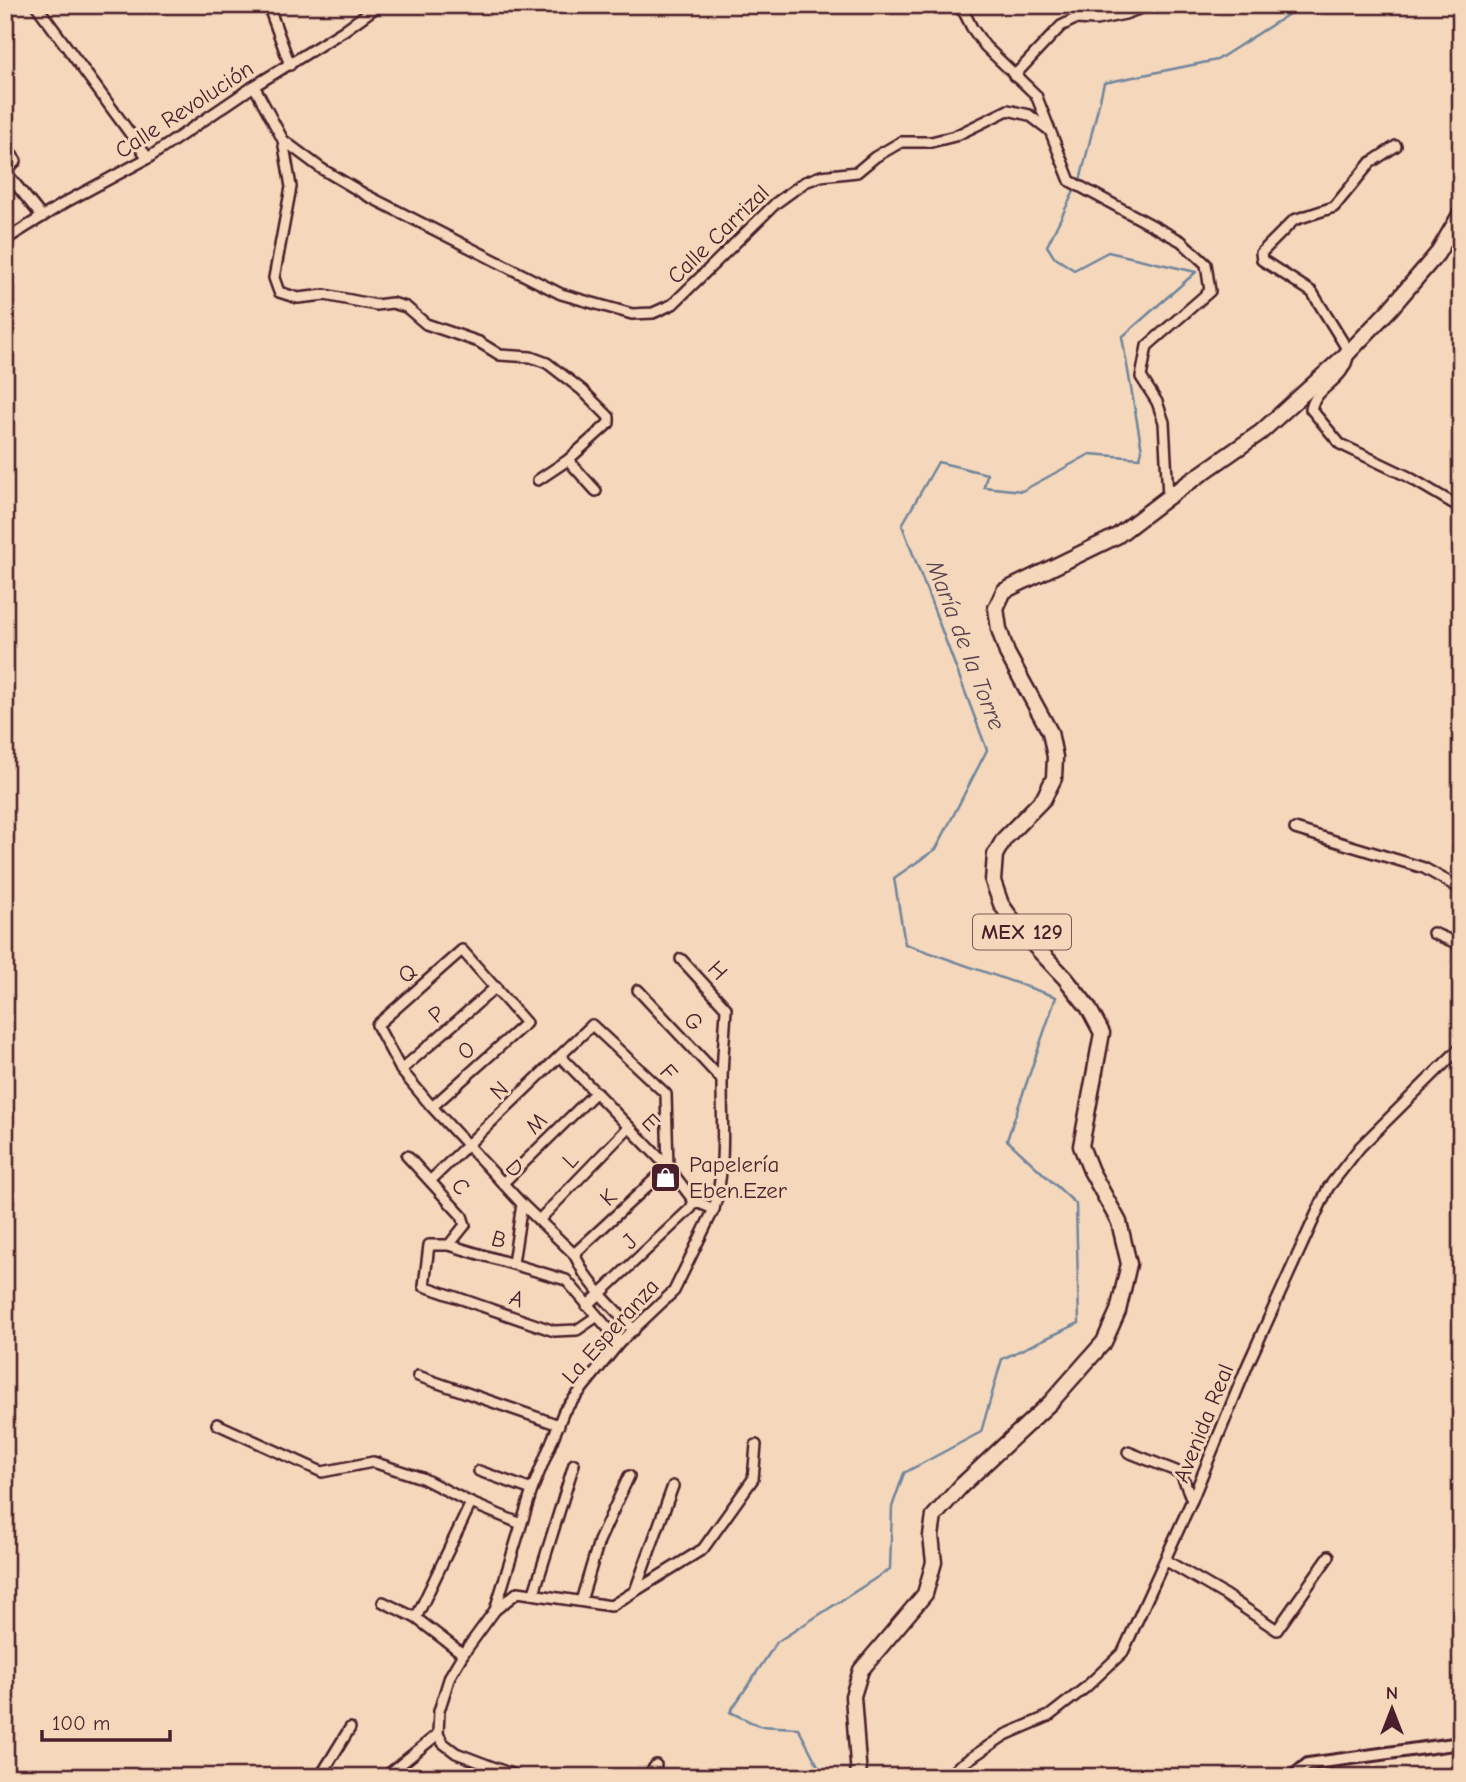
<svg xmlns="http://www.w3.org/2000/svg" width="1466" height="1782" viewBox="0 0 1466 1782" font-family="'Comic Neue',sans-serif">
<rect width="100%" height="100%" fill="#f5d8bb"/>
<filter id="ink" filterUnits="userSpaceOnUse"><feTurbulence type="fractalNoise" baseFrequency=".0143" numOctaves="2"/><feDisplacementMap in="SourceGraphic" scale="14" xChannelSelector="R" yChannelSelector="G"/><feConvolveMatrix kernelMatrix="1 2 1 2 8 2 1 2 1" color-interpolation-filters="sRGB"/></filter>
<g filter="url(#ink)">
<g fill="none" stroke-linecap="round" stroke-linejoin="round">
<path stroke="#6f859c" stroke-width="2.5" d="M824,1777L798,1728L759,1726L730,1712L777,1642L890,1569L892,1507L904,1473L981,1432L1002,1359L1079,1323L1076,1204L1007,1140L1056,997L905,944L894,878L936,849L987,750L902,525L938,462L987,474L984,487L1022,491L1090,454L1140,458L1142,450L1122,337L1196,272L1108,252L1074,270L1054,257L1047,246L1081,177L1104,83L1217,60L1303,5"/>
<defs>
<g id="minor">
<path d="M36,5L148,158"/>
<path d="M268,5L290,65"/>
<path d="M954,5L964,12L972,28L985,46L1036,95L1070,181L1181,241L1206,264L1210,291L1147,346L1141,377L1157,402L1164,422L1168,497"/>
<path d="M1014,76L1061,26L1075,19L1096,20L1125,14L1150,5"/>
<path d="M254,86L283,140L322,169L366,195L561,294L632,314L653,313L673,304L776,203L805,182L821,176L857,172L875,157L901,142H931L955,136L1008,110L1029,115L1049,130"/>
<path d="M283,140L291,187L274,278L279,292L298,298L325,295L376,305L392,303L406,307L426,324L479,342L500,355L531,357L547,363L582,390L609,417V423L568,460L538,480"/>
<path d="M5,145L16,161L5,171L42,217"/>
<path d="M1396,146L1370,163L1334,207L1294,220L1261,253L1262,260L1312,292L1349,352C1345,383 1317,384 1311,409L1340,444L1407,476L1461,508"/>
<path d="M5,240L66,202L148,158L254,86L343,31L379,5"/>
<path d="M568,460L596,491"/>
<path d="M1295,829L1424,868L1461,889"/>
<path d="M1433,933L1461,945"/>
<path d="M638,990L722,1080"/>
<path d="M561,1057L668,1167L694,1201L714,1209"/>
<path d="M401,1070L496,987"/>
<path d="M432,1107L526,1023L462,950L377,1025L401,1070L432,1107L522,1204L574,1254L584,1273L601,1295L634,1330"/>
<path d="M407,1156L462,1216L465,1225L449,1245"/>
<path d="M431,1180L592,1025L666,1094L668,1167L574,1254"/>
<path d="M503,1183L596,1092"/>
<path d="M539,1220L629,1127"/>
<path d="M513,1263L522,1204"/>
<path d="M587,1306L691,1208L694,1201"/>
<path d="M596,1317L577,1330L554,1331L424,1286L429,1245H449L566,1280L620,1342"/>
<path d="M418,1376L559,1425"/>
<path d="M217,1424L322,1472L373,1462L422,1478L471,1503L521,1524"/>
<path d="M1128,1452L1181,1473L1192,1500"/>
<path d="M479,1471L532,1490"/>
<path d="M1165,1560L1225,1595L1277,1630L1329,1556"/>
<path d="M635,1591L673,1486"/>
<path d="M534,1593L574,1464"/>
<path d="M581,1601L599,1541L629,1476"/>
<path d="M383,1602L416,1618L463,1654"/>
<path d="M495,1610L518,1592L611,1606L703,1549L753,1479L756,1445"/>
<path d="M416,1618L471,1503"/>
<path d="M320,1777L350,1728"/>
<path d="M385,1777L438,1734"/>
<path d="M519,1777L456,1753L443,1743L438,1734L439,1711L450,1676L463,1654L495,1610L532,1490L564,1411L620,1342L674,1291L714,1209C726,1169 722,1125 722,1084C722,1059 725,1033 726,1008L681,959"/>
<path d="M647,1777L656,1765"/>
<path d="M948,1777L959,1766L1005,1735L1049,1716L1085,1688L1123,1652L1192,1500L1248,1364L1328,1188L1360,1147L1461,1047"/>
</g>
<path id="tertiary" d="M1292,1777L1308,1764L1461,1743"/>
<path id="primary" d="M859,1777L853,1696L861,1670L925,1594L934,1562L931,1536L934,1516L962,1485L1051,1402L1104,1342L1118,1311L1129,1264L1119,1222L1091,1171L1081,1146L1102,1033L1088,1007L1065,978L1017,927L1001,904L993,881L995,855L1004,839L1044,798L1054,778L1055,757L1050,732L1007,653L999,629L996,608L1004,591L1117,536L1168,497L1261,432L1349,352L1390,309L1437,254L1461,213"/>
</defs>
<use href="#minor" stroke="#4a1f2b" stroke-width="14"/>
<use href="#tertiary" stroke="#4a1f2b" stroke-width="16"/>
<use href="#primary" stroke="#4a1f2b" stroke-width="19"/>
<use href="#minor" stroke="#f5d8bb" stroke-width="9"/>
<use href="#tertiary" stroke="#f5d8bb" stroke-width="10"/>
<use href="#primary" stroke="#f5d8bb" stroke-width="14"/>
</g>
</g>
<defs>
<symbol id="shop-square" viewBox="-11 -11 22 22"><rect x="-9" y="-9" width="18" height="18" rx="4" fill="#4a1f2b" stroke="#f5d8bb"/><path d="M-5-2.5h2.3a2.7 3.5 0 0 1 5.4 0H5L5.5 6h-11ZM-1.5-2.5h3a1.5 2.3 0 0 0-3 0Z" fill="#fff"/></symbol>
</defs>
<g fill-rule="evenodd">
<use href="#shop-square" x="648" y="1160" width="35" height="35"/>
</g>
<g text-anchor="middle" stroke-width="6" stroke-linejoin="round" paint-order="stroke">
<rect fill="#f5d8bb" stroke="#7d5656" stroke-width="2" x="973" y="914.5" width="98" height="35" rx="5"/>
<g font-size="21" font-weight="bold" fill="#4a1f2b">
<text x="1022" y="939">MEX 129</text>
</g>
<g font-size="23" fill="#4a1f2b" stroke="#f5d8bb">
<text transform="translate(184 109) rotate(-33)" y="8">Calle Revolución</text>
<text transform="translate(718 234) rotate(-44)" y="8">Calle Carrizal</text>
<text transform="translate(718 970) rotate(47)" y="8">H</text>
<text transform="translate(407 973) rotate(-41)" y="8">Q</text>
<text transform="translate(436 1014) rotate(-41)" y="8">P</text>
<text transform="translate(694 1021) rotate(47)" y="8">G</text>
<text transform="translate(466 1050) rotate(-42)" y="8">O</text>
<text transform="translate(669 1072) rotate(48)" y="8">F</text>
<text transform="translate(499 1090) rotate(-44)" y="8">N</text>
<text transform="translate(651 1122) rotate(46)" y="8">E</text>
<text transform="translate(536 1123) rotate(-45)" y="8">M</text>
<text transform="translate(570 1160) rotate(-46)" y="8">L</text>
<text transform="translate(515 1168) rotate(48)" y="8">D</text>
<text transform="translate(461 1186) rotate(50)" y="8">C</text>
<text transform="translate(608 1197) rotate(-43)" y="8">K</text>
<text transform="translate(499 1239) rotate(16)" y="8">B</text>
<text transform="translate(629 1241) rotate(-44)" y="8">J</text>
<text transform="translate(517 1298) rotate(19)" y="8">A</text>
<text transform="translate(610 1331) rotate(-48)" y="8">La Esperanza</text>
<text transform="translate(1203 1423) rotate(-68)" y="8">Avenida Real</text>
</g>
<g font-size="23" fill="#4a1f2b" stroke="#f5d8bb" text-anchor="start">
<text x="689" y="1172">Papelería<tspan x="689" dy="26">Eben.Ezer</tspan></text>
</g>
<g font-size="24" font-style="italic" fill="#564151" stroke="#f5d8bb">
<text transform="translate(966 645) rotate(69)" y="8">María de la Torre</text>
</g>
</g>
<rect width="1466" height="1782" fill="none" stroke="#f5d8bb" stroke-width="28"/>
<rect x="14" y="14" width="1438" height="1754" fill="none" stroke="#4a1f2b" stroke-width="2.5" filter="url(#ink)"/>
<g transform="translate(1392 1709)" stroke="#f5d8bb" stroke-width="5" paint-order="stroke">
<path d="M0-5L12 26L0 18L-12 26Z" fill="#4a1f2b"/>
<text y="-10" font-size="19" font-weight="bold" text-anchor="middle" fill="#4a1f2b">N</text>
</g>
<path d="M42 1730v10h128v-10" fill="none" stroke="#4a1f2b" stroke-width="3.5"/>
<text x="52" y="1730" font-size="21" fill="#4a1f2b" stroke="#f5d8bb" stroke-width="5" paint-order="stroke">100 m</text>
</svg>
